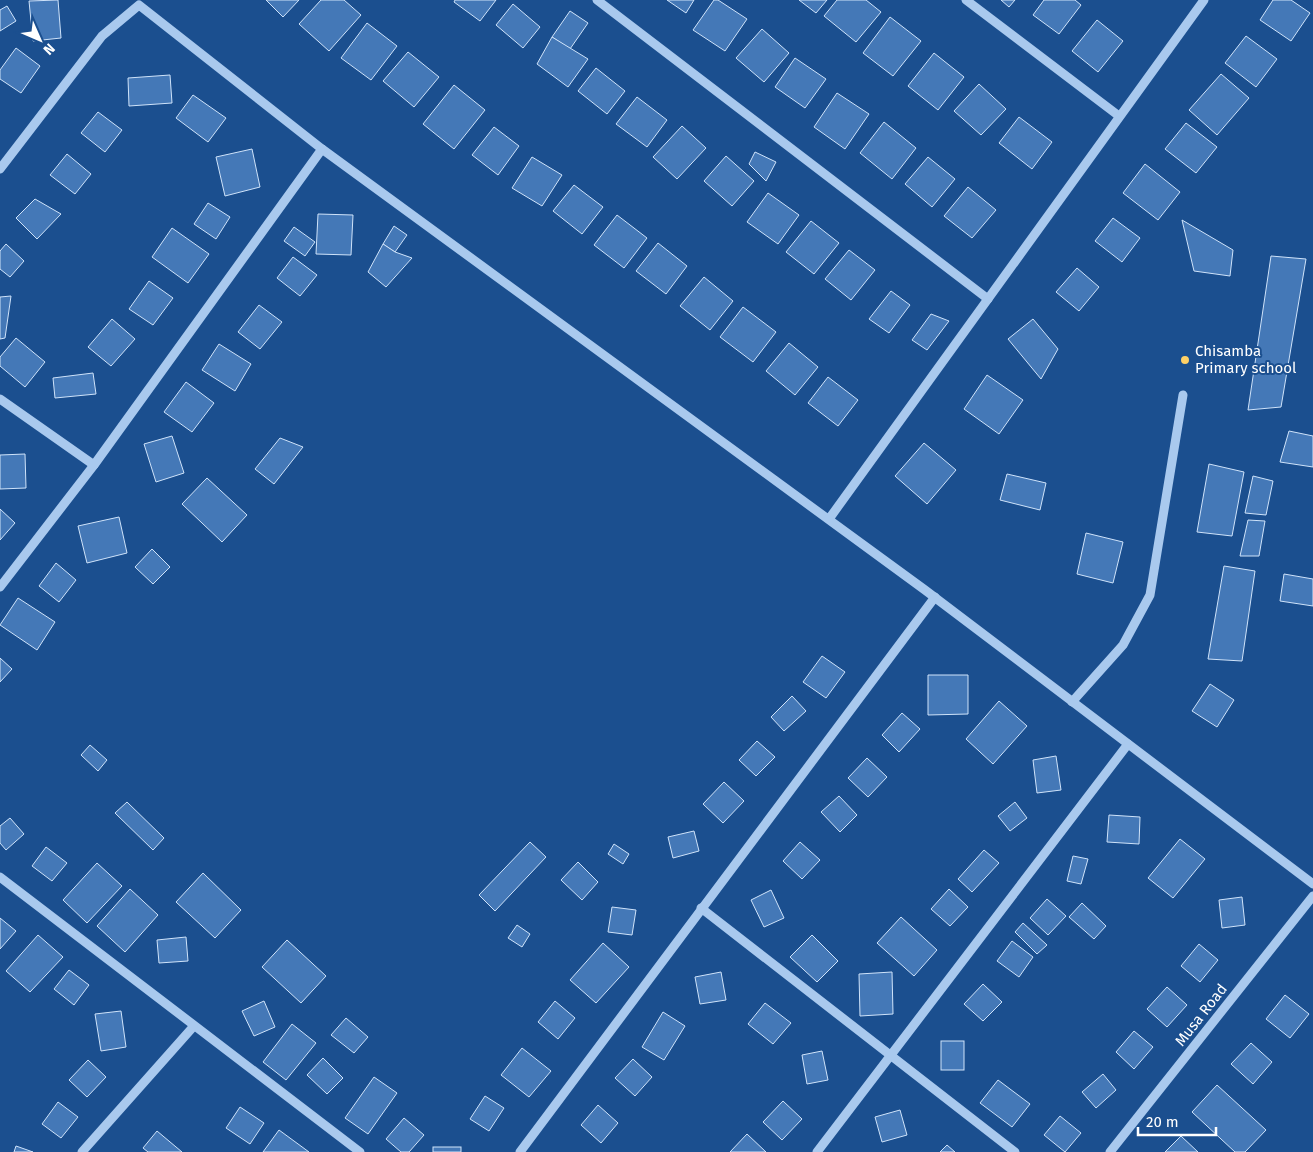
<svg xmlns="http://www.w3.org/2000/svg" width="1313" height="1152" viewBox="0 0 1313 1152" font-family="'Fira Sans',sans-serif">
<rect width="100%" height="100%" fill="#1b4f8f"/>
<g fill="#4478b7" stroke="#cfe3fa">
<path d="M58,0L61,38L33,41L29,1Z"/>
<path d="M266,0H299L283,17Z"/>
<path d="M321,0H344L361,15L329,51L299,24Z"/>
<path d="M455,0H496L480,21L454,2Z"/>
<path d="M667,0H694L686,13Z"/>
<path d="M714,0H718L747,19L725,51L693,30Z"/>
<path d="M799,0H827L816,13Z"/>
<path d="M837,0H866L881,12L856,42L824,16Z"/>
<path d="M1001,0H1015L1009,7Z"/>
<path d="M1044,0H1075L1081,5L1059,34L1033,15Z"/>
<path d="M1273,0H1291L1310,13L1291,41L1260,20Z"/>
<path d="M513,4L540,27L523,48L496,25Z"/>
<path d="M7,6L16,21L0,31V10Z"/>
<path d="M570,11L588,23L570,49L552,37Z"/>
<path d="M890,17L921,41L893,76L863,53Z"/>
<path d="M1097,20L1123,41L1098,72L1072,51Z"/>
<path d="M367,23L397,46L371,80L341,58Z"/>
<path d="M762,29L789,53L764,82L736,58Z"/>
<path d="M1246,36L1277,59L1256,87L1225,63Z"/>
<path d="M552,37L588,59L568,87L537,64Z"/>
<path d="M16,48L40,66L21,93L0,79V70Z"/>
<path d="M408,52L439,77L414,107L383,81Z"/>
<path d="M934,53L964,77L938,110L908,86Z"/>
<path d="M795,58L826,79L805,108L775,87Z"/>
<path d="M596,68L625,91L607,114L578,91Z"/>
<path d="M1221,74L1249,98L1217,135L1189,110Z"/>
<path d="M170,75L172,103L129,106L128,78Z"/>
<path d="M979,84L1006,109L981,135L954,111Z"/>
<path d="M454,85L485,110L454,149L423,124Z"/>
<path d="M837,93L869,114L845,149L814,127Z"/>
<path d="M193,95L226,118L208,142L176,118Z"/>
<path d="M637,97L667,120L647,147L616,124Z"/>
<path d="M98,112L122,130L105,152L81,133Z"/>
<path d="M1019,117L1052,142L1032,169L999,143Z"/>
<path d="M884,122L916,148L892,179L860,153Z"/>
<path d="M1186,123L1217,147L1196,173L1165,149Z"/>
<path d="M682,126L706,148L677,179L653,157Z"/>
<path d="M494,127L519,146L498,175L472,155Z"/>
<path d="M252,149L260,187L225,196L216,157Z"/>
<path d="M755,152L776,162L766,181L749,164Z"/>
<path d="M67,154L91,174L75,194L50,175Z"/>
<path d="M726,156L754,181L732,206L704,181Z"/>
<path d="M532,157L562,175L542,206L512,188Z"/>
<path d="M928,157L955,179L932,207L905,184Z"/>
<path d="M1145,164L1180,192L1158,220L1123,193Z"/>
<path d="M574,185L603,207L582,234L553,211Z"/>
<path d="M968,187L996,210L972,238L944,216Z"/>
<path d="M768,193L799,215L778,244L747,222Z"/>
<path d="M35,199L61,214L37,239L16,218Z"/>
<path d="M208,203L230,217L216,239L194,224Z"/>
<path d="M318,214L353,215L351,255L316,254Z"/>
<path d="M617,215L647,238L624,268L594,245Z"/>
<path d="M1113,218L1140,238L1122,262L1095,241Z"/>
<path d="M1182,220L1233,250L1230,276L1194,271Z"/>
<path d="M811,221L839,243L814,274L786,252Z"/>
<path d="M394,226L407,235L395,252L383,244Z"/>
<path d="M294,227L315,242L305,256L284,241Z"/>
<path d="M172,228L209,254L188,283L152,257Z"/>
<path d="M658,243L687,266L666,294L636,271Z"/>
<path d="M6,244L24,261L10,277L0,269V251Z"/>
<path d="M383,244L395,252L412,258L386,287L368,272Z"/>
<path d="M849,250L875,270L851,300L825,279Z"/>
<path d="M1271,256L1306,259L1281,407L1248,410Z"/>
<path d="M293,257L317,275L300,296L277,278Z"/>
<path d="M1077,268L1099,287L1079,311L1056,292Z"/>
<path d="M704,277L733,301L710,330L680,306Z"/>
<path d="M149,281L173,298L153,325L129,309Z"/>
<path d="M891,291L910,305L889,333L869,319Z"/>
<path d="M11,296L5,338L0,339V297Z"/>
<path d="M259,305L282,322L260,349L238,332Z"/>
<path d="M743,307L776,332L753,362L720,337Z"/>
<path d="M931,314L949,321L927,350L912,340Z"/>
<path d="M112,319L135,339L111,366L88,347Z"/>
<path d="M1033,319L1058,349L1041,379L1008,339Z"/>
<path d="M16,338L45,362L25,387L0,366V357Z"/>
<path d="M789,343L818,367L795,395L766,371Z"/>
<path d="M219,344L251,364L235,391L202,370Z"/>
<path d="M93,373L96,394L55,398L53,378Z"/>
<path d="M987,375L1023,400L999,434L964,409Z"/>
<path d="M828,377L858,400L838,426L808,403Z"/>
<path d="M186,382L214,403L192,432L164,412Z"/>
<path d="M1289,431L1313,436V467L1280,462Z"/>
<path d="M172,436L184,473L156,482L144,444Z"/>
<path d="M280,438L303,447L274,484L255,469Z"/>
<path d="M924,443L956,470L927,504L895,476Z"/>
<path d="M25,454L26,488L0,489V455Z"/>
<path d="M1209,464L1244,472L1232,536L1197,532Z"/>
<path d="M1007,474L1046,483L1040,510L1000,500Z"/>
<path d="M1253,476L1273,481L1266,515L1245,513Z"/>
<path d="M207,478L247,515L222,542L182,504Z"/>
<path d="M0,509L15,523L0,540Z"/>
<path d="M119,517L127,553L87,563L78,526Z"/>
<path d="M1248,520L1265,521L1259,556H1240Z"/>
<path d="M1086,533L1123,542L1113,583L1077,574Z"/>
<path d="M152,549L170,567L153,584L135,567Z"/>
<path d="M56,563L76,580L59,602L39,586Z"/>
<path d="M1224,566L1255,571L1242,661L1208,659Z"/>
<path d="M1284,574L1313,579V606L1280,601Z"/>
<path d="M18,598L55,622L37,650L0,625Z"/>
<path d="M822,656L845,672L826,698L803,682Z"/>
<path d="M0,658L12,669L0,682Z"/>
<path d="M928,675H968V714L928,715Z"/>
<path d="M1210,684L1234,700L1217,727L1192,711Z"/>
<path d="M792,696L806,711L784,731L771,717Z"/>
<path d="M999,701L1027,726L993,764L966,739Z"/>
<path d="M902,713L920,729L899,752L882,735Z"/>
<path d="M757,741L775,757L756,776L739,760Z"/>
<path d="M90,745L107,760L98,771L81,755Z"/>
<path d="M1056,756L1061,790L1037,793L1033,760Z"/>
<path d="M867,758L887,777L868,797L848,778Z"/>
<path d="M724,782L744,801L723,823L703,804Z"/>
<path d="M839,796L857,815L840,832L821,812Z"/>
<path d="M127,802L164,838L153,850L115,813Z"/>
<path d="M1015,802L1027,818L1010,831L998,816Z"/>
<path d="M1109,815L1140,817L1139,844L1107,842Z"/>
<path d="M10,818L24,834L6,850L0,843V826Z"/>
<path d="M694,831L699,851L673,858L668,837Z"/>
<path d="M1180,839L1205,859L1173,898L1148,878Z"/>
<path d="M530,842L546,857L495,911L479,895Z"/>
<path d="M800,842L820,860L802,879L783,861Z"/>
<path d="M614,844L629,854L623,864L608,854Z"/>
<path d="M46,847L67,863L52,881L32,866Z"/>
<path d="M984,850L999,863L972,892L958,879Z"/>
<path d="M1073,856L1088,859L1081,884L1067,881Z"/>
<path d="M578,862L598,882L582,900L561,880Z"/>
<path d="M97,863L122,886L87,923L63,900Z"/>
<path d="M203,873L241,910L215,938L176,902Z"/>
<path d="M130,889L158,915L125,952L97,926Z"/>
<path d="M949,889L968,907L950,926L931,909Z"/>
<path d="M771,890L784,918L764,927L751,900Z"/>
<path d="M1242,897L1245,925L1222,928L1219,900Z"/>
<path d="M1047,899L1066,916L1048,935L1030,918Z"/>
<path d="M1082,903L1106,926L1094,939L1069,917Z"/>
<path d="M612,907L636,910L632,935L608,932Z"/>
<path d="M901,917L937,950L914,976L877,943Z"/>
<path d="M0,918L16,931L0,949Z"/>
<path d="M1023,923L1047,945L1037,954L1015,932Z"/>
<path d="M517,925L530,934L522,947L508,938Z"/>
<path d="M38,935L63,957L30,992L6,971Z"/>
<path d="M812,935L838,961L817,982L790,957Z"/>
<path d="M186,937L188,961L159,963L157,940Z"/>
<path d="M287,940L326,976L301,1003L262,967Z"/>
<path d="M1012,941L1033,957L1019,977L997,961Z"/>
<path d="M603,943L629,967L596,1003L570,980Z"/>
<path d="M1199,944L1218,960L1200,982L1181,966Z"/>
<path d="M69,970L89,985L74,1005L54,989Z"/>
<path d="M721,972L726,1000L700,1004L695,977Z"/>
<path d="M892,972L893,1014L860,1016L859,974Z"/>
<path d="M983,984L1002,1002L983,1021L964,1004Z"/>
<path d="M1167,987L1187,1005L1167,1027L1147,1009Z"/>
<path d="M1285,995L1309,1014L1290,1038L1266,1019Z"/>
<path d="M264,1001L275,1027L254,1036L242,1011Z"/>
<path d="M555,1001L575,1018L558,1039L538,1022Z"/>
<path d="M765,1003L791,1023L773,1044L748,1024Z"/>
<path d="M121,1011L126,1047L101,1051L95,1014Z"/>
<path d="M663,1012L685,1026L664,1060L642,1047Z"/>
<path d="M346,1018L368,1037L354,1053L331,1035Z"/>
<path d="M292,1024L316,1043L286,1080L263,1062Z"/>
<path d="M1134,1031L1153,1047L1134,1069L1116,1052Z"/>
<rect x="941" y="1041" width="23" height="29"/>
<path d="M1251,1043L1272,1062L1253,1084L1231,1064Z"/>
<path d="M522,1048L551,1071L529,1097L501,1075Z"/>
<path d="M822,1051L828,1080L807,1084L802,1055Z"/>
<path d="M323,1058L343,1078L327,1094L307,1075Z"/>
<path d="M633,1059L652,1077L635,1096L615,1078Z"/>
<path d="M88,1060L106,1077L87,1097L69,1080Z"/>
<path d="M1103,1074L1116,1090L1096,1108L1082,1092Z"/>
<path d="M374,1077L397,1093L368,1134L345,1118Z"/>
<path d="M998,1080L1030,1104L1012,1127L980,1103Z"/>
<path d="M1217,1085L1266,1130L1245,1152H1235L1192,1112Z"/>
<path d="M485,1096L504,1108L489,1131L470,1119Z"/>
<path d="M783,1101L802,1119L782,1140L763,1122Z"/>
<path d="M58,1102L78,1117L61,1138L42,1124Z"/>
<path d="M598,1105L618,1123L601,1143L581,1125Z"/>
<path d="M240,1107L264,1123L250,1144L226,1128Z"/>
<path d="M900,1110L907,1135L882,1142L875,1117Z"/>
<path d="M1060,1116L1081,1133L1065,1152L1044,1135Z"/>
<path d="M404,1118L424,1135L409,1152H401L386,1139Z"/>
<path d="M279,1130L309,1152H263Z"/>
<path d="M157,1131L182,1152H148L143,1148Z"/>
<path d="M747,1134L766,1152H730Z"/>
<path d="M1181,1136L1198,1152H1165Z"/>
<path d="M947,1145L955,1152H940Z"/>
<path d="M16,1146L33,1152H14Z"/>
<rect x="433" y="1147" width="28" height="5"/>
</g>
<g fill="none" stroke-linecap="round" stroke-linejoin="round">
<g stroke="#a9c9ee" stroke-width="9">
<path d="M597,0L988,299"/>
<path d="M966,0L1119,116"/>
<path d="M0,169L102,36L139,5L322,149L925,590L1313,884"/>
<path d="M0,399L94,465"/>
<path d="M829,519L1204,0"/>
<path d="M0,587L94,465L322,149"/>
<path d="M1072,702L1123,645L1150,595L1183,395"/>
<path d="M0,877L360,1152"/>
<path d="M701,908L1015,1152"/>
<path d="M82,1152L193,1027"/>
<path d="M520,1152L935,597"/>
<path d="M817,1152L1128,744"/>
<path d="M1110,1152L1313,896"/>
</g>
</g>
<circle fill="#ffd166" stroke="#1b4f8f" stroke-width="2" cx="1185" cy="360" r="5"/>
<g text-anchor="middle" stroke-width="4" stroke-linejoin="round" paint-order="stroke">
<g font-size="15" fill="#fff" stroke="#1b4f8f" text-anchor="start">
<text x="1195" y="356">Chisamba<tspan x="1195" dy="17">Primary school</tspan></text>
</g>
<g font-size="15" fill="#fff" stroke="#1b4f8f">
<text transform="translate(1201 1015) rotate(-52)" y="5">Musa Road</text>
</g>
</g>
<g transform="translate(40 40) rotate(135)" stroke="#1b4f8f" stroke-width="4" paint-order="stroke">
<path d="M0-4L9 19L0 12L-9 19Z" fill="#ffffff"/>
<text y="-8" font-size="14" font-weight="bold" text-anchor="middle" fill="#ffffff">N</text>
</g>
<path d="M1138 1127v8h78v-8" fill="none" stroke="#ffffff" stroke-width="2.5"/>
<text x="1146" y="1127" font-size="15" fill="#ffffff" stroke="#1b4f8f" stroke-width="4" paint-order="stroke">20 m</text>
</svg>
